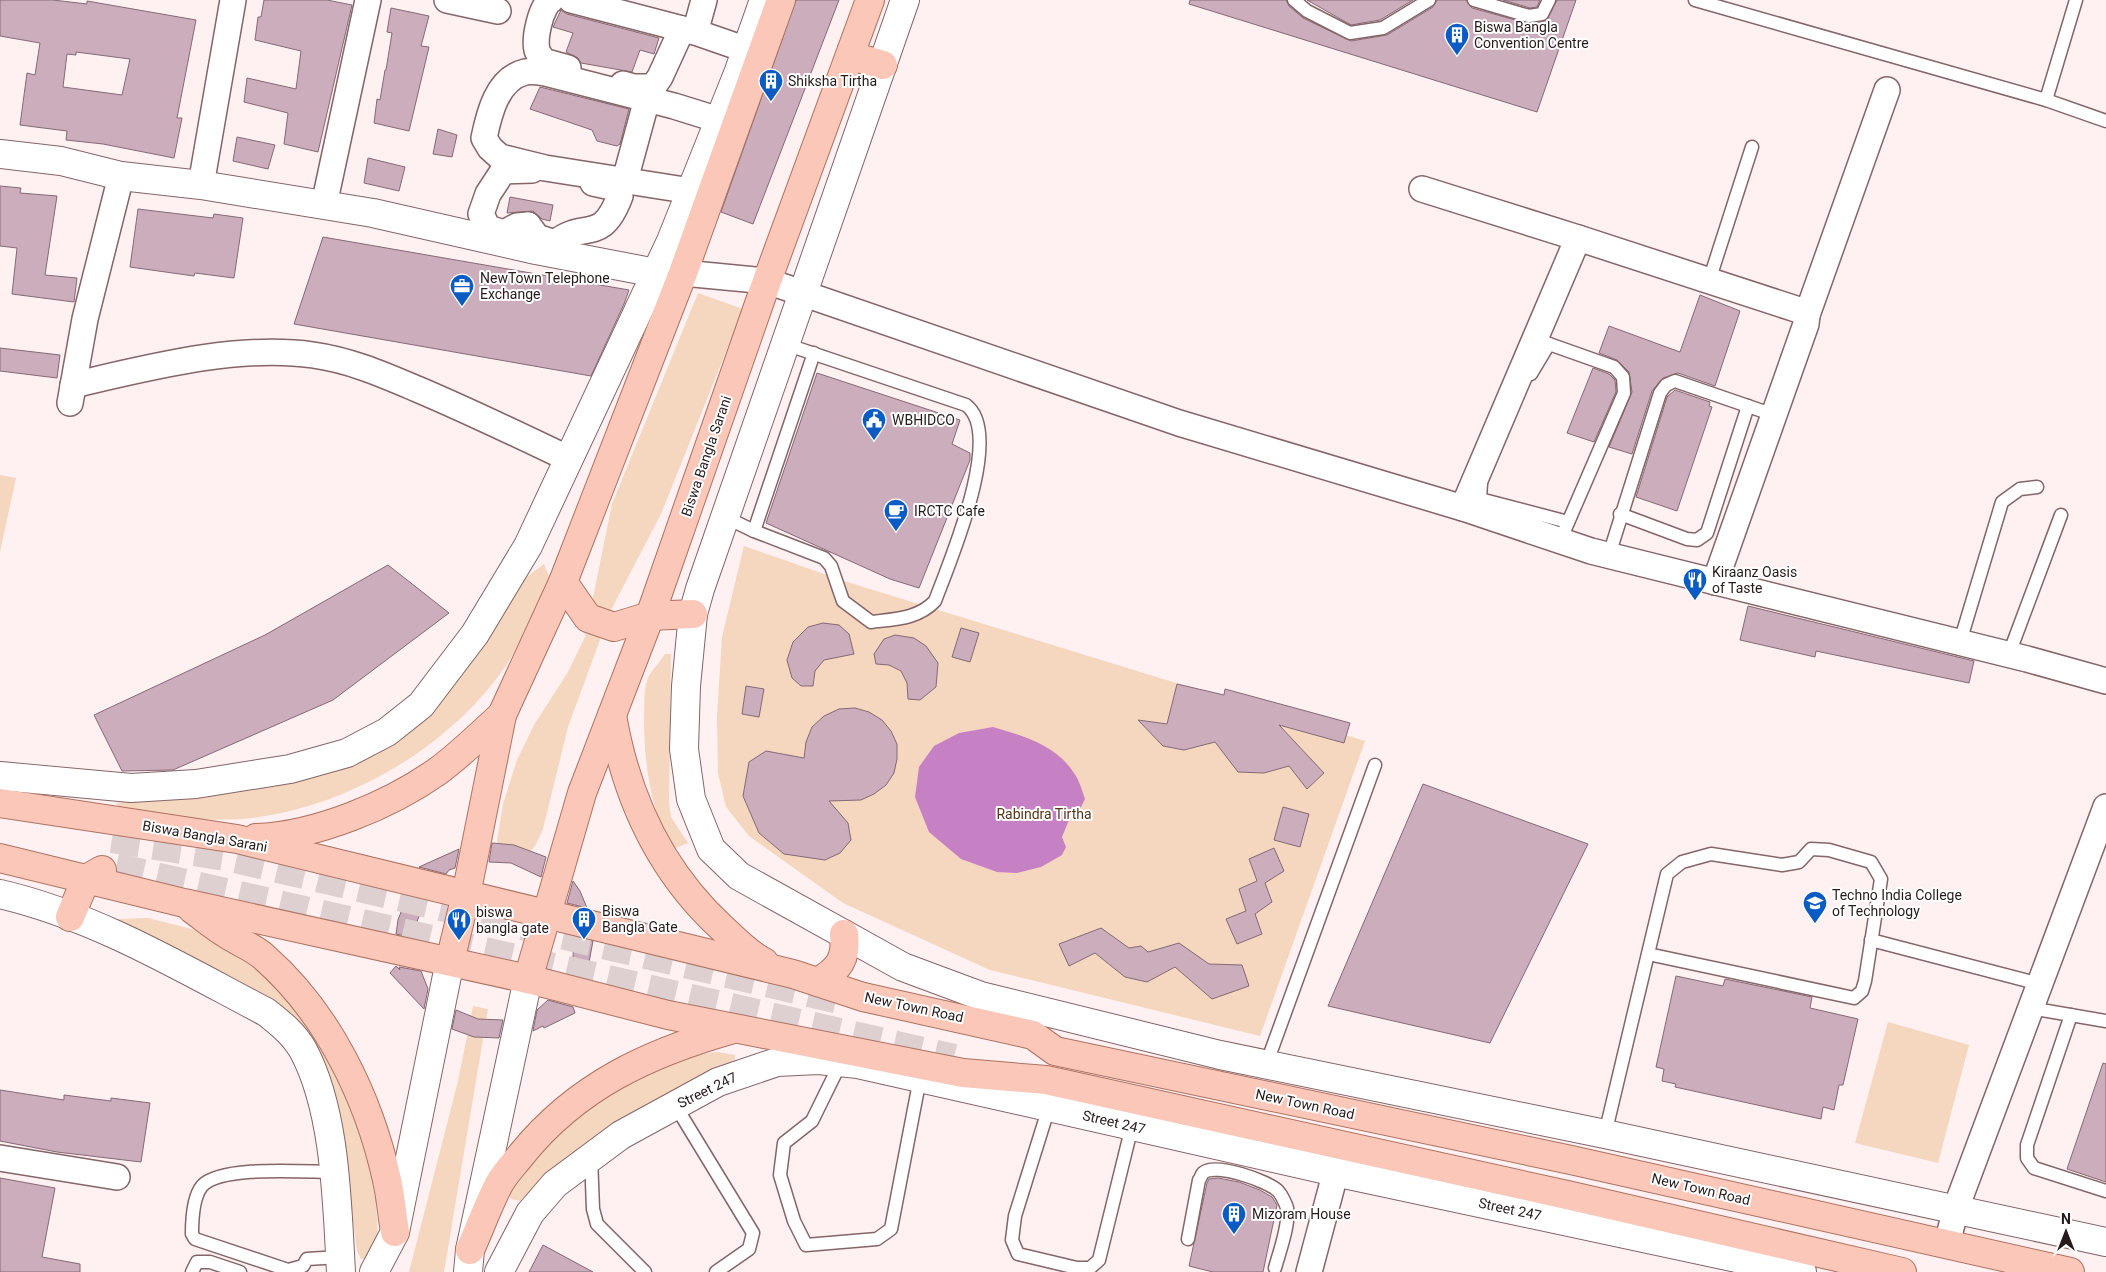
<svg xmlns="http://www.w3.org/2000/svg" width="2106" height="1272" viewBox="0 0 2106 1272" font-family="Roboto,sans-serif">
<rect width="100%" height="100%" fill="#fff0f1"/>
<g fill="#f5d6bf">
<path d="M698,293L743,309L661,514L611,610L568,727L543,829L535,846L524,858L499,847L497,841L503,804L517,760L534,725L568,672L585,637L612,504Z"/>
<path d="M0,475L16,478L0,552Z"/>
<path d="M744,546L844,581L1365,741L1260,1036L990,970L843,903L749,836L726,807L718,773L717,717L722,637Z"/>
<path d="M544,564L550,579C534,617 516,656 489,688C430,759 336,810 243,819C202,822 163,816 122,811L116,803L207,793L348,766L388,748L443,699L524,579Z"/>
<path d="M665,654H671L669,803L671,817L688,843L671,850C650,806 644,763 644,715C645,703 643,687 649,676C653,669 660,662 665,654Z"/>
<path d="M148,918L196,930L227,946L263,975L293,1003L339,1066L375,1180L378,1241L370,1257L361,1259L357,1251L343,1145L323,1063L116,921L119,919Z"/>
<path d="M473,1006L488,1009L444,1272H409L458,1081Z"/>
<path d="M1888,1022L1969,1045L1938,1163L1855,1143Z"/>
<path d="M718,1052L735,1055V1063L542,1178L520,1201L511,1199L509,1193L514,1181L570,1116L635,1075L693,1055Z"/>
</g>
<path fill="#c681c5" d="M993,727C1023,736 1056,745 1074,773C1079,780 1082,790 1085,799L1080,809L1071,815L1062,837L1066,847L1062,855L1041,867L1017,873L997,872L961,859L929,832L915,797L919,767L934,746L959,733Z"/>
<g fill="#ccadbb" stroke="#856976" fill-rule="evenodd">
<path d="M0,0H53L87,4V1L196,20L177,118H182L174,158L103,144L66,140L67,131L20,125L27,73L35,75L40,43L0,36ZM76,52L130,59L122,95L63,87L67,54L76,55Z"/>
<path d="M264,0H327L352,5L318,152L284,144L288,113L244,102L247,78L296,89L301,51L255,40L258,17H261Z"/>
<path d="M796,0H839L753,224L721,212Z"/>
<path d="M1190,0H1286L1289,6L1303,18L1351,41L1387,35L1433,7L1437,0H1466L1472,8L1530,24L1547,20L1557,0H1576L1537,112L1189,4Z"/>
<path d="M1307,0H1413L1380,20L1351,25Z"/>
<path d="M1503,0H1540L1537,7L1530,8Z"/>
<path d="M391,8L429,16L421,46L429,47L409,131L374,123L377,99L380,100L385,70H386L392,33L387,32Z"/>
<path d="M561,10L567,14L659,38L654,54L640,50L632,72L581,63L578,58L566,52L573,33L553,27Z"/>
<path d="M540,87L629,109L620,144L617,146L597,141L592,130L530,109Z"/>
<path d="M438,129L457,135L452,157L433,154Z"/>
<path d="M237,137L275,145L268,169L233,161Z"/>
<path d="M368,158L405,167L399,191L364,183Z"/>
<path d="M0,186L21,188L20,193L57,196L45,275L77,278L74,302L12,294L17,248L0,246Z"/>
<path d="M510,197L553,205L550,221L542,219L533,211L507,213Z"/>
<path d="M138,209L213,218L214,214L243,218L234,278L195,273L194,276L130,267Z"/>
<path d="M323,237L629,290L624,304L591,376L294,324Z"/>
<path d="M1700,295L1740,311L1715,386L1678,373L1663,378L1652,391L1632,454L1609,447L1632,392L1629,372L1617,360L1599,353L1609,326L1680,352Z"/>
<path d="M0,348L60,355L57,378L0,371Z"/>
<path d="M1593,368L1609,374L1615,380L1616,392L1594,442L1567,433Z"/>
<path d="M817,373L960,420L952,444L970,453V460L919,588L890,579L766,523Z"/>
<path d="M1675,390L1710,402L1709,406L1712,407L1677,511L1636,497L1667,397Z"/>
<path d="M388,565L449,613L333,700L173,770L122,771L94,715L265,635Z"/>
<path d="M1748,606L1974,661L1969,683L1816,651L1815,657L1740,640Z"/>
<path d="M823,623L839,625L849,634L854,654L824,660L815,671L813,686H801L792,678L787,660L793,642L808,627Z"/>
<path d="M961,628L979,633L970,662L952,657Z"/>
<path d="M895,635L914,638L926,646L938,663L936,687L920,700L908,699L907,683L901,671L889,665L876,664L874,654L884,639Z"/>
<path d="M1177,684L1224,695L1225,689L1350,723L1344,743L1279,725L1324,773L1307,789L1289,766L1264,773L1238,772L1215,742L1184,750L1163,746L1138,720L1167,724Z"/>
<path d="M746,686L764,689L759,717L742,714Z"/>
<path d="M855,708L869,712L882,720L891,731L897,744V759L894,773L886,785L874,794L861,800L829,801L848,823L851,840L840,853L825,860L784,854L759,833L743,796L749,762L766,751L804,758L806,742L812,727L824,716L839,709Z"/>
<path d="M1423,784L1588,844L1490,1043L1328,1006Z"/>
<path d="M1283,807L1309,814L1300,847L1274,840Z"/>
<path d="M492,843L514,845L546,857L541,877L511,863L489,862Z"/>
<path d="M1274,848L1284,871L1265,883L1272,902L1255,914L1262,934L1237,944L1226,919L1246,911L1239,889L1257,881L1249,859Z"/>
<path d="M459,849L455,868L449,870L446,874L419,867Z"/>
<path d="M573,881L580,891L587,908L567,903Z"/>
<path d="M407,896L425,901L416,924L414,938L396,934L398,920Z"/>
<path d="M1101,928L1129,948L1141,946L1148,952L1179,943L1209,964L1242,965L1249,986L1212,999L1175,967L1147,982L1125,977L1095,953L1069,966L1059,944Z"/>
<path d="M574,937L593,941L586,978L567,973L573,957Z"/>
<path d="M396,966L400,970L399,967L421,971L428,989L424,1009L390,973Z"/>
<path d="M1676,976L1723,986L1725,979L1812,997L1810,1008L1858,1019L1843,1085H1839L1834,1110L1823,1107L1821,1119L1675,1087L1676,1084L1662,1081L1664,1069L1656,1067Z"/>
<path d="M548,1000L573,1007L575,1013L544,1028L543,1026L533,1031L537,1010Z"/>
<path d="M456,1010L478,1019L503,1020L499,1038L474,1037L452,1029Z"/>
<path d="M2103,1063L2106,1064V1182L2067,1169Z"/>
<path d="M0,1090L64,1100V1095L111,1101V1098L150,1103L141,1162L57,1152L0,1141Z"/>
<path d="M0,1178L55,1188L42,1257L80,1264V1272H0Z"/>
<path d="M1218,1178L1239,1182L1260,1190L1272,1197L1277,1205L1263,1272H1213L1189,1266L1207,1183L1209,1179Z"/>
<path d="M543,1245L593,1272H529Z"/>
</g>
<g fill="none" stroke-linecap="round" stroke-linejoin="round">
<g stroke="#ded0d1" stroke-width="28" stroke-dasharray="28 14" stroke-linecap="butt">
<path d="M112,839L231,858L843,1001"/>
<path d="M116,867L954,1058"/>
</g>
<defs>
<g id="lane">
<path d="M1294,0L1307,11L1350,33L1383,28L1429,0"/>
<path d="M1474,0L1529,16L1542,14L1549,0"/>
<path d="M1695,0L2046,100L2106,121"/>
<path d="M2046,100L2076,0"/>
<path d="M1709,281L1752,147"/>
<path d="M1535,339L1614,367L1623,377L1624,393L1560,541"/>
<path d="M1531,374L1549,344"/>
<path d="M1481,483L1480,499L1568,522"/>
<path d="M1620,514L1687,539L1697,540L1707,533L1748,406"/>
<path d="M725,517L754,531L824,558L831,566L843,601L871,622C895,619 918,619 935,601C949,563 1005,434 966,405L785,344"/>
<path d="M754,531L814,353"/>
<path d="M1609,555L1660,393L1666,385L1675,381L1774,415"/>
<path d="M1960,642L2002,502L2020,489L2037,487"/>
<path d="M2009,654L2061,515"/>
<path d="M1871,940L2040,984"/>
<path d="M2030,1008L2106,1021"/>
<path d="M2071,1015L2027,1145V1158L2034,1168L2106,1191"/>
<path d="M841,1062L812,1121L784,1143L780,1175L794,1221L806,1245L877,1239L891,1229L920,1078"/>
<path d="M1266,1065L1375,765"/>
<path d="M675,1105L753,1233L749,1249L716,1272"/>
<path d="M1049,1107L1015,1216L1012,1240L1018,1254L1077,1268H1090L1099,1260L1132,1126"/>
<path d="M1605,1134L1667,874L1682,862L1711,854L1782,865L1799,862L1811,849L1829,850L1871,862L1881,879L1865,981L1862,991L1854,998L1648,954"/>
<path d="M591,1157L593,1209L597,1224L645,1272"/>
<path d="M333,1172C305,1172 221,1165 202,1186C193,1197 192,1220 192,1234L195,1239L288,1270L303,1266L307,1259L340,1257"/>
<path d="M1188,1239L1199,1180C1201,1178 1201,1175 1203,1173C1215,1162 1268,1181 1278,1191C1281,1194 1286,1204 1287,1208C1290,1224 1279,1253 1275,1268"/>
<path d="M192,1272L197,1262H210L240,1272"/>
</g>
<g id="street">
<path d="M447,0L498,11"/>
<path d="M551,0C541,6 534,38 537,50C538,54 542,58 543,61L568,68"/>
<path d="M571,0L698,33L747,50"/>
<path d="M698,22L704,0"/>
<path d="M623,84L634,87H653L660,77L682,29"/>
<path d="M625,180L647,99"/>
<path d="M201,185L233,0"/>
<path d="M1422,189L1578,238"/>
<path d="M691,191L545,168L500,157L490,148L484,138C489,114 497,79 525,72C531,71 539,72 545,73L674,106L719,120"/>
<path d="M324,205L368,0"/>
<path d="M528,225L537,237L555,243C585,219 601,246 620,196L616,188L593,183"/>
<path d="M524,247L528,225L517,226L504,233L488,228L481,214L488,194L503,171L532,170"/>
<path d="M683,273L767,281L1179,423L1463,508L1591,551L2027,659L2106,681"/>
<path d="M1807,315L1887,90"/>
<path d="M73,385C147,368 237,344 313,355C350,360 384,375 417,389C469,411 519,435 569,459"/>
<path d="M70,403L85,319L121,176"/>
<path d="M1463,508L1578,238L1799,310L1807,315L1806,324L1715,582"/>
<path d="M0,1158L117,1177"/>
<path d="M1947,1244L1956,1208L2106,807"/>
<path d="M1309,1272L1341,1152"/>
</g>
<g id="secondary">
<path d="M905,0L700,589L693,614L686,686L684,749L691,799L711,849L739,876L903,967L981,996L1220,1055L1605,1134L2106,1242"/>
<path d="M0,154L61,161L121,176L201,185L373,213L536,250L656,273H675"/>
<path d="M0,776L131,788L196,784L290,769L347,753L387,732L421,705L475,634L528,546L671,241L739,71L764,0"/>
<path d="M0,894C95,916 180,967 266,1012C280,1023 294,1034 303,1050C336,1111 337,1204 341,1272"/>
<path d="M374,1272L395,1232L450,961"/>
<path d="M468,1272L470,1250L528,979"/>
<path d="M499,1272L530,1213L555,1184L621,1135L718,1082L777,1062L818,1060L858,1064L1349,1175L1802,1272"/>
</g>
<g id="primary">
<path d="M851,56L883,65"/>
<path d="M563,582L588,618L614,627L650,616L693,614"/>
<path d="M612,715C626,797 660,871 722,928C735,940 749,955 764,962"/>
<path d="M0,803L237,839L793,974L863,997L1033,1035L1055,1051L1571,1160L2070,1272"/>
<path d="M256,838C316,836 390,805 438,771C461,754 481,734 502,715"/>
<path d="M0,858L184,903L528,979L668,1015L963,1073L1046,1080L1567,1195L1902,1272"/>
<path d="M192,909C203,917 214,926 225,933C238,942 253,947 264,957C328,1013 369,1098 387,1180C391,1197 392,1215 395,1232"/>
<path d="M70,917L86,879L102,870"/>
<path d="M450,961L466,895L502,715L563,582L683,273L781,0"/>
<path d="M528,979L582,793L650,616L767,281L870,0"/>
<path d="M818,982C839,969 847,959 844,934"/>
<path d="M470,1250C480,1228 488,1205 499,1184C505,1173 515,1163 522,1154C577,1086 649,1053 730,1030"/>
</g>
</defs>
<use href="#lane" stroke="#846568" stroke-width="15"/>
<use href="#street" stroke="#846568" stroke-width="28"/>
<use href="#secondary" stroke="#846568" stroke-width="30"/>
<use href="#primary" stroke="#ae7262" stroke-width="30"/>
<use href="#lane" stroke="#fff" stroke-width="12"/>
<use href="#street" stroke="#fff" stroke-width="25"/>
<use href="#secondary" stroke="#fff" stroke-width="28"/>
<use href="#primary" stroke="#fac7b8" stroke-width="28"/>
</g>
<defs>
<symbol id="building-pin" viewBox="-11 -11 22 30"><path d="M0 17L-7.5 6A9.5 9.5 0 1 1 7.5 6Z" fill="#0b5bc5" stroke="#fff"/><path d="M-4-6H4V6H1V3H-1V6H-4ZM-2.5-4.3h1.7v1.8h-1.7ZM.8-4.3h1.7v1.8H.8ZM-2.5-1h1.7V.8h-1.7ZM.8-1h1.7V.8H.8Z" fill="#fff"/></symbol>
<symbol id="office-pin" viewBox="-11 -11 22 30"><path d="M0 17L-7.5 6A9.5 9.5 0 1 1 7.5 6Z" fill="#0b5bc5" stroke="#fff"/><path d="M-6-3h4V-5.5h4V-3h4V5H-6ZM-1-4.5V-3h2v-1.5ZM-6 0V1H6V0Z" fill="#fff"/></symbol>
<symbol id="civic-pin" viewBox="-11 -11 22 30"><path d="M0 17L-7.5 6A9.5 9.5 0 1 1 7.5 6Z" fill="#0b5bc5" stroke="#fff"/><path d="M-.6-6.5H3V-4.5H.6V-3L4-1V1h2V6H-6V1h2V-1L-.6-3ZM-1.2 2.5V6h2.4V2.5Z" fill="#fff"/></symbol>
<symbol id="cafe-pin" viewBox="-11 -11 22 30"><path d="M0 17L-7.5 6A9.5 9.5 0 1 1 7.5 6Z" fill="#0b5bc5" stroke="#fff"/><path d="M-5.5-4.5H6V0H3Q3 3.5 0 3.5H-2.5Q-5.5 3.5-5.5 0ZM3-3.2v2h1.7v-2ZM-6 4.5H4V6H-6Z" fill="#fff"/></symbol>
<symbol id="restaurant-pin" viewBox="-11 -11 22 30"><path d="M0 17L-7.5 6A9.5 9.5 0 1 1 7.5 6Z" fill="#0b5bc5" stroke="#fff"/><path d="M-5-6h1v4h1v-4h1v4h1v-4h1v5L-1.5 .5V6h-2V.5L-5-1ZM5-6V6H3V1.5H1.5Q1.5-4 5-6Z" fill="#fff"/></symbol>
<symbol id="university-pin" viewBox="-11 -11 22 30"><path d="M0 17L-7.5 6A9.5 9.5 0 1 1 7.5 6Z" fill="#0b5bc5" stroke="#fff"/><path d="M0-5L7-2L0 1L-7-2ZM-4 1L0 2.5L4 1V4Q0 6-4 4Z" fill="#fff"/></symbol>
</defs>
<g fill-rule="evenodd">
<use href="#building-pin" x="1443" y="21" width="28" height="38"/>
<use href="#building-pin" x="757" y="67" width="28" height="38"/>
<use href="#office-pin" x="448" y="272" width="28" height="38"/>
<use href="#civic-pin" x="860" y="406" width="28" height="38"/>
<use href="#cafe-pin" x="882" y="497" width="28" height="38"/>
<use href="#restaurant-pin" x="1681" y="566" width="28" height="38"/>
<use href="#university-pin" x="1801" y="889" width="28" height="38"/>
<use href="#building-pin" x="570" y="905" width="28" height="38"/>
<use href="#restaurant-pin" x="445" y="906" width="28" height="38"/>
<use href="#building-pin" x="1220" y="1200" width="28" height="38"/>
</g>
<g text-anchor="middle" stroke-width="4" stroke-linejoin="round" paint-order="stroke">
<g font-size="14" fill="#261a1b" stroke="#fff" text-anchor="start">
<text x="1474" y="32">Biswa Bangla<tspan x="1474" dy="16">Convention Centre</tspan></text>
<text x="788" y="86">Shiksha Tirtha</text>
<text x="480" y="283">NewTown Telephone<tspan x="480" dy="16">Exchange</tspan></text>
<text x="892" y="425">WBHIDCO</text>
<text x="914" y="516">IRCTC Cafe</text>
<text x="1712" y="577">Kiraanz Oasis<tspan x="1712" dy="16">of Taste</tspan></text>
<text x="1832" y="900">Techno India College<tspan x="1832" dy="16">of Technology</tspan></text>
<text x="602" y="916">Biswa<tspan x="602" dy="16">Bangla Gate</tspan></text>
<text x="476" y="917">biswa<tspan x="476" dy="16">bangla gate</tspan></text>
<text x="1252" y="1219">Mizoram House</text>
</g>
<g font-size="14" fill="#261a1b" stroke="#fff">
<text transform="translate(706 456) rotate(-71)" y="5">Biswa Bangla Sarani</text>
<text transform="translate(205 836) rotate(10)" y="5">Biswa Bangla Sarani</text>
<text transform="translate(914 1007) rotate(12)" y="5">New Town Road</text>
<text transform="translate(707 1090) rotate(-26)" y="5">Street 247</text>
<text transform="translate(1305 1104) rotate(12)" y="5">New Town Road</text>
<text transform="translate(1114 1122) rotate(13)" y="5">Street 247</text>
<text transform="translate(1701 1189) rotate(13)" y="5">New Town Road</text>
<text transform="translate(1510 1209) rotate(12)" y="5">Street 247</text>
</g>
<g font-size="14" fill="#55351a" stroke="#fff">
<text x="1044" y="819">Rabindra Tirtha</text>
</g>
</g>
<g transform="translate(2066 1232)" stroke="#ffffff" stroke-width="4" paint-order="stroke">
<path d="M0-4L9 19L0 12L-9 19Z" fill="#261a1b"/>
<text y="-8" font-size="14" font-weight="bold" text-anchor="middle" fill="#261a1b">N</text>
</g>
</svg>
